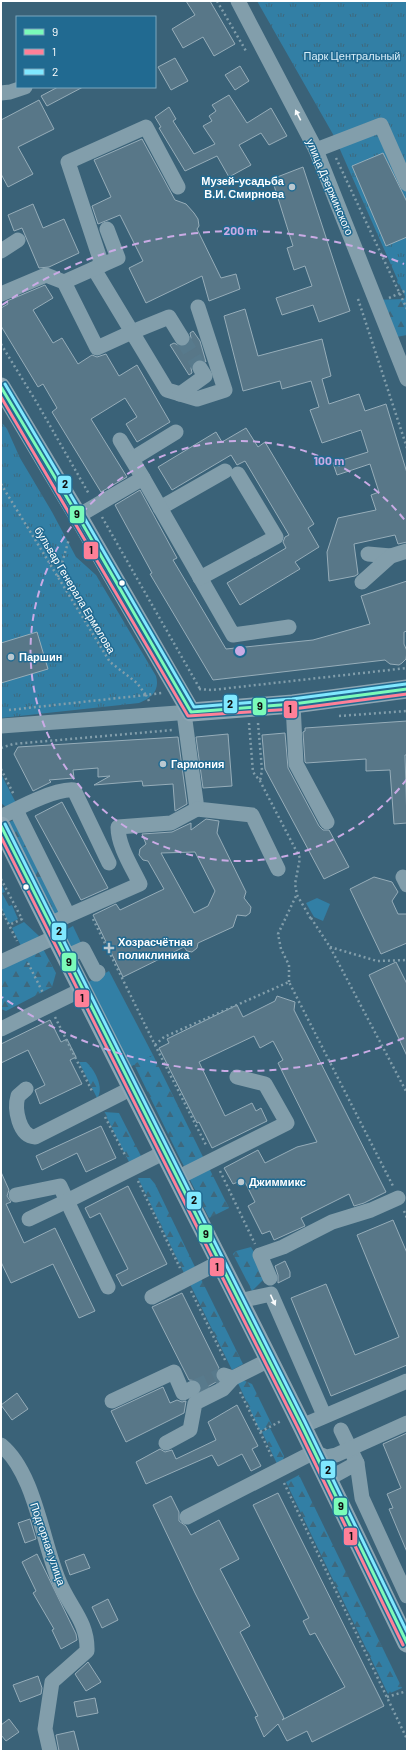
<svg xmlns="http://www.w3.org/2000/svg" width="408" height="1752" viewBox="0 0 408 1752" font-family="Barlow,sans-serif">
<defs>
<pattern id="forest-firs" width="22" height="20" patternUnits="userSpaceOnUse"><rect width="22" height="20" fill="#327fa5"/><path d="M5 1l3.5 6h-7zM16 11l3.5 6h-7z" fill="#3e687d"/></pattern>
<pattern id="park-tufts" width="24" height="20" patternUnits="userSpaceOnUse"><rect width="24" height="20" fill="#327fa5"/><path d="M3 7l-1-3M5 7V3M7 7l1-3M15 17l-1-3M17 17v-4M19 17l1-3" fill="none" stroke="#3e687d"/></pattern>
</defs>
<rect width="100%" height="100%" fill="#3a6278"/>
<g fill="#327fa5">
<path d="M1,774L16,803L6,807L1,803Z"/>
<path d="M1,883L5,892L2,893L9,906L12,905L18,919L9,924L1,907Z"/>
<path d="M317,898L330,904L323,921L314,917L306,903Z"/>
<path d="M24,922L39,936L23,950L12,928Z"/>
<path d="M73,926L82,945L69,947L62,932Z"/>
<path d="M109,971L153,1055L126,1069L83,985Z"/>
</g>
<g fill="url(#forest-firs)">
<path d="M407,269V335L396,337L374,300L404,299L406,295L397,282L399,277Z"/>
<path d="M14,820L59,913L53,916L7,823Z"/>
<path d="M41,945L56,973L52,987L6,1011L1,1009V964Z"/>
<path d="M153,1055L205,1161L186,1171L134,1064Z"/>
<path d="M79,1062H86C94,1068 105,1089 97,1098Z"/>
<path d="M104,1112L119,1113L143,1160L131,1166Z"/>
<path d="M207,1164L229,1208L209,1218L187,1174Z"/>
<path d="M138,1178H150L155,1184L195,1267L184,1273Z"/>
<path d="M251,1247L258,1259L265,1278L252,1291L233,1254L236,1251Z"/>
<path d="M200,1277L243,1364L232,1370L189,1282Z"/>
<path d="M237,1381H245L252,1384L272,1425L260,1431Z"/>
<path d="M270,1428L284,1456L283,1460L278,1466L262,1432Z"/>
<path d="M299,1475L402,1688L388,1694L286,1482Z"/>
</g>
<g fill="url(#park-tufts)">
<path d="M257,1H407V301L334,136Z"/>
<path d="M1,423L4,425L7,429L20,458L52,512L76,557L96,575L156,676C160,690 152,698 139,703L1,718Z"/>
</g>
<g fill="#587788" stroke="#96adb9" fill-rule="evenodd">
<path d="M186,1H210L235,44L214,56L203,37L183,48L172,29L195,15Z"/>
<path d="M175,58L188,81L171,90L158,67Z"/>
<path d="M240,66L249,81L235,90L225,75Z"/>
<path d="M58,87H83L47,106L41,96Z"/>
<path d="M229,95L247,123L271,108L287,136L269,145L261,133L239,145L251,165L229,177L217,156L185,171L159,128L161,127L155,117L169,107L176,119L173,121L194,154L215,144L203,126L212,121L209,116L216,111L212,105Z"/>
<path d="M39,100L54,129L18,147L33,174L8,187L1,174V120Z"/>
<path d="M142,139L175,200L186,204L194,213L198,219L199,226L197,229L221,278L236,274L240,289L209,301L202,276L146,303L129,268L143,261L120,215L98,224L92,206L111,197L94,160Z"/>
<path d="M383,153L407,202V237L386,246L352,166Z"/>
<path d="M303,167L350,311L319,322L313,305L282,315L276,298L312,286L305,266L294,270L287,248L293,246L272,179Z"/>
<path d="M33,204L43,228L64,219L79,253L49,267L39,268L22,228L14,231L8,215Z"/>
<path d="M45,285L53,298L33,310L53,343L62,338L78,364L92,355L97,357L106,354L119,376L137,365L170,422L137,442L126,424L137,417L125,398L91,419L127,477L101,492L52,412L57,408L43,384L38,387L1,326V308L8,304L7,301Z"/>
<path d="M245,309L258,356L322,339L331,376L322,379L329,404L359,394L365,411L386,404L407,473V542L398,544L395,535L354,544L358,574L355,576L329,581L327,552L338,518L376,510L371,495L379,492L370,464L337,475L333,463L368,452L361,430L322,443L310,410L319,407L311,381L282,389L280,381L243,391L224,316Z"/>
<path d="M193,331L200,341L206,362L200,359L195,361L191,368L192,373L189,375L170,345L174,343L182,347L187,345L191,338L190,333Z"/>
<path d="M246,428L258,447L265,442L314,524L308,528L319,547L295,562L300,569L240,605L227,583L286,548L283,542L285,537L289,535L245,461L237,465L231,455L172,490L158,467L216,432L222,442Z"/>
<path d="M140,490L177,558L173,560L226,649L313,640L370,624L361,596L407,581V631L404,632V644L407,651L406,659L402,663L399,665L390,664L385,660L213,680L150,574L152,573L115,505Z"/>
<path d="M37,632L48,669L1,683V643Z"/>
<path d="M407,721V755H405L407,823L394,824L390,770L366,771V759L306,763L305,762L303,732L305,731V728Z"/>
<path d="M285,733L288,768L319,826L323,830H329L349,867L324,879L265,769L262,735Z"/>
<path d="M228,734L232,786L203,788L196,737Z"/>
<path d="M178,737L187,804L175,811L173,784L143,786L142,781L94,785L110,776L98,777V768L73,770L74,778L49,780L51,782L33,791L14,754L18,747Z"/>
<path d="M62,802L108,888L81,900L35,816Z"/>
<path d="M206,819L219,821L217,833L246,892L244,898L251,907L250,913L246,916L237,915L233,927L198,943L197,948L192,952L187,951L184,947L123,977L93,915L116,904L120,910L164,889L148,861L143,860L139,855L140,849L146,844L142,834L172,832L191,823V830ZM195,852L215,891L208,906L194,913L161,853Z"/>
<path d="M374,877L392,882L398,892L392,901L398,914H407V943L381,954L350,889Z"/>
<path d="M396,962L407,984V1056L369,975Z"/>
<path d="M277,996L295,1002L294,1010L386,1192L364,1203L354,1206L349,1194L301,1218L305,1226L274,1240L270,1231L262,1234L248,1206L255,1202L245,1182L240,1184L238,1182L233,1184L224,1168L258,1150L265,1163L297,1147L317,1142L278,1063L283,1060L273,1041L260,1048L254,1036L199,1062L225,1116L252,1103L256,1111L261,1108L267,1121L212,1148L199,1122L197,1123L159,1048L169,1043L167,1039L237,1005L243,1017L275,1001Z"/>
<path d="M50,1020L61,1042L67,1039L76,1057L70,1060L82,1084L40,1104L35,1090L45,1085L28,1050L1,1063V1044Z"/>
<path d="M101,1126L116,1158L86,1172L77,1153L42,1170L36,1156Z"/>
<path d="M1,1172L9,1190L7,1196L11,1202L6,1204L24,1243L55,1228L95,1311L79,1318L53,1264L11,1283L1,1262Z"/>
<path d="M128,1186L167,1264L122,1286L116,1275L128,1269L100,1213L90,1218L85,1208Z"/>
<path d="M393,1220L407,1253V1365L331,1396L291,1298L326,1284L355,1355L399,1337L357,1235Z"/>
<path d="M285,1261L290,1272V1277L278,1283V1275L275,1266Z"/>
<path d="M182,1293L219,1368L215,1373V1377L218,1381L202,1390L201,1384L198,1381L189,1380L152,1307Z"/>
<path d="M163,1387L170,1403L177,1400L182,1402L186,1401L184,1413L126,1442L111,1411Z"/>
<path d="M17,1393L28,1409L12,1420L1,1405Z"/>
<path d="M237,1405L258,1446L252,1449L261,1466L251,1471L242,1454L218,1466L212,1455L146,1484L136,1462L160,1449L165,1452L172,1450L176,1459L216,1440L208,1422Z"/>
<path d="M407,1433V1552L389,1509L393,1508L387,1494L401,1488L383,1444Z"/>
<path d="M278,1493L384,1706L312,1742L307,1731L287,1741L278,1724L264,1737L255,1717L258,1716L195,1593L153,1505L171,1496L179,1512V1521L186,1526L191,1535L219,1520L239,1559L220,1569L250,1626L240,1632L284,1718L282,1720L345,1687L315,1633L310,1635L303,1621L309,1618L253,1505Z"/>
<path d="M30,1519L36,1539L25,1543L18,1523Z"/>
<path d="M37,1554L76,1634L77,1640L61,1649L52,1630L54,1629L33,1593L36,1591L22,1562Z"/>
<path d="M84,1554L90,1568L70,1575L65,1561Z"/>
<path d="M108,1599L118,1620L102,1628L92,1607Z"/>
<path d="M88,1662L101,1682L86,1691L75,1674Z"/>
<path d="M38,1676L42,1688L41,1694L20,1702L13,1685Z"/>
<path d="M95,1698L98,1713L77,1717L74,1702Z"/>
<path d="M9,1719L19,1732L6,1741L1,1735V1725Z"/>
<path d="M74,1731L79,1751H59L56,1735Z"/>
</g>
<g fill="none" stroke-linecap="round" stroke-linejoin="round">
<g stroke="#587a8c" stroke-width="15" stroke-dasharray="15 8" stroke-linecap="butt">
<path d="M182,338L200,368"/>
<path d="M193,1388L222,1375"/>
</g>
<g stroke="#829eab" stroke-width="2.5" stroke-dasharray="2 3" stroke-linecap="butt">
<path d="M217,1L246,51"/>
<path d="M336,158L407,309"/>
<path d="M389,298L407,290"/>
<path d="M358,299L407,448"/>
<path d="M1,344L37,403L89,494"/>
<path d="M1,484L110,662L137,683L146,695"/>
<path d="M102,517L200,689"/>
<path d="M58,577L69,539"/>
<path d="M199,689L212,690L407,668"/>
<path d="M149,701L146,695L162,693"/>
<path d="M9,710L146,695"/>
<path d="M339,716L407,711"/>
<path d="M249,723L253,772L260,781L300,858L295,884L297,895L311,919"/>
<path d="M258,723L262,770L260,781"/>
<path d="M1,748L13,744L173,730"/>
<path d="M1,769L14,795"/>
<path d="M1,879L22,919L9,925"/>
<path d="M1,909L17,941"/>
<path d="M311,918L330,947L407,1093"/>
<path d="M93,919L155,1045L207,1147"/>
<path d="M330,947L377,961L407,960"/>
<path d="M28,963L43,993"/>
<path d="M289,982V965L281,949L278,934L296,896"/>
<path d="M55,1017L93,1093"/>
<path d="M155,1045L164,1037L289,982L393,1186"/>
<path d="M105,1117L126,1157"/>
<path d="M220,1171L255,1244"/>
<path d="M138,1181L180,1268"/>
<path d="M404,1211L407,1218"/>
<path d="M191,1291L226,1362"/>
<path d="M240,1392L260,1432L281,1421"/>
<path d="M260,1432L273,1459"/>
<path d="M284,1483L407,1739"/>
<path d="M387,1697L407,1691"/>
</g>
<g stroke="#829eab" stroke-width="15">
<path d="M238,1L316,150L407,379"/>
<path d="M1,93L10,92L25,87"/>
<path d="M316,150L381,125L407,184"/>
<path d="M1,251L18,240"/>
<path d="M102,265L68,162L146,127L178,187"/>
<path d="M94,269L132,332L169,317L182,338"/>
<path d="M64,282L118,258L107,229"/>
<path d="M1,294L46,275L64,282L97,348L132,332L167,390L197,399L225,390L198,307"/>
<path d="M180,394L205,376L200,368"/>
<path d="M120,440L143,478"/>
<path d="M132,459L176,432"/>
<path d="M160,508L225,471"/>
<path d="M78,516L143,478L233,635L289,627"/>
<path d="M368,554L391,556"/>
<path d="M200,578L276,537L238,474"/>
<path d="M362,582L391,556L407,551"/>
<path d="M293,704L296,764L327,822"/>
<path d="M184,713L197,809L252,815L278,869"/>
<path d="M1,726L191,712"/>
<path d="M16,810L68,915"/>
<path d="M1,817C18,808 56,788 74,790L109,863"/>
<path d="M403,877L407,885"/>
<path d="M49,924L140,884C132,867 118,846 118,827L171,823L197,809"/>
<path d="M65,957L83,949L96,974L98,972"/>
<path d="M1,962L55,937"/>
<path d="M1,1029L81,990"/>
<path d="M26,1089L18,1096C14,1109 19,1136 35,1137L132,1088"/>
<path d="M177,1178L287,1123L265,1084L237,1077"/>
<path d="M16,1195L60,1186L67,1201L29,1219"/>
<path d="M270,1278L260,1255L283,1247L332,1222L371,1210L398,1198"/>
<path d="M108,1287L67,1201L165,1152"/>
<path d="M152,1297L220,1262"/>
<path d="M239,1301L271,1294L324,1415"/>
<path d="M224,1375L233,1378L269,1360"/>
<path d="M112,1401L174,1372L183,1393L193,1388"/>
<path d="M302,1426L407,1381"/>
<path d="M341,1430L357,1463L362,1498L407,1596"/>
<path d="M166,1443L190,1430L195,1403L223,1389L233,1378"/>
<path d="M1,1445C35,1473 42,1541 59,1581C69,1607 88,1621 87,1651L52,1682L45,1729L50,1751"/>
<path d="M328,1479L357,1463"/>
<path d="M187,1517L314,1452L326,1457L336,1455L407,1423"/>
</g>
<g stroke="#8ea6b3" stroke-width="19">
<path d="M1,387L78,516L191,712L293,704L407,689"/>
<path d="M1,826C99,1027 202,1224 301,1424C337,1497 372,1571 407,1643"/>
</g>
<defs>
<g id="bus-1">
<path d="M1,387L78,516L191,712L293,704L407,689"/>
<path d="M1,826L301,1424L407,1643"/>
</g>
<g id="bus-2">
<path d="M1,397L188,716L293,709L407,694"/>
<path d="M1,837L297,1426L403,1645"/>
</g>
<g id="bus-3">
<path d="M5,384L82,514L194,707L292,699L406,684"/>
<path d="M5,824L305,1422L407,1632"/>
</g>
</defs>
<use href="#bus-1" stroke="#216a91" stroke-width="6"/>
<use href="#bus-2" stroke="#216a91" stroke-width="6"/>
<use href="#bus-3" stroke="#216a91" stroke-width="6"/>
<use href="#bus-1" stroke="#7afbb9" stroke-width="3"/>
<use href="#bus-2" stroke="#ff8098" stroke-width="3"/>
<use href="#bus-3" stroke="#80e8ff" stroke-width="3"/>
</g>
<defs><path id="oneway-solid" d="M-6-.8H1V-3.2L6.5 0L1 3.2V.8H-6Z"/></defs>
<g fill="#f9fafb">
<use href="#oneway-solid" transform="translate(298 115) rotate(-117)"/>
<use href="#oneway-solid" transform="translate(273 1300) rotate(65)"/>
</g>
<g fill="none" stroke="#caabe5" stroke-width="2" stroke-dasharray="7 5">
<path d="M407 779A210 210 0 1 1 407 523"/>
<path d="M404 1038A420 420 0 0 1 2 997M2 305A420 420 0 0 1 404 264"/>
</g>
<g fill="#bac8d0" stroke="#216a91" stroke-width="1.5">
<circle cx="292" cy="187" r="4"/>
<circle cx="11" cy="657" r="4"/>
<circle cx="163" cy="764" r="4"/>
<path d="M107 942h4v4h4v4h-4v4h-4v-4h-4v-4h4z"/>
<circle cx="241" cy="1182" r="4"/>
</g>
<g fill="#fff" stroke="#216a91" stroke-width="1.5">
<circle cx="122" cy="583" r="3.5"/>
<circle cx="26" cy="887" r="3.5"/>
</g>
<g text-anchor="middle" stroke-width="3" stroke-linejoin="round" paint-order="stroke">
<g font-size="11" fill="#d7eef9" stroke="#216a91">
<text x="352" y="60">Парк Центральный</text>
</g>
<g font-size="11" font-weight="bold" fill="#fff" stroke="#216a91" text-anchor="start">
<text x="284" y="185" text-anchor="end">Музей-усадьба<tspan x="284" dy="13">В.И. Смирнова</tspan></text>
<text x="19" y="661">Паршин</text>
<text x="171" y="768">Гармония</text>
<text x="118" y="946">Хозрасчётная<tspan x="118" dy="13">поликлиника</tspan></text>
<text x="249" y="1186">Джиммикс</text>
</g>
<g font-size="11" fill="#fff" stroke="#216a91">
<text transform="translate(330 187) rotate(67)" y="4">улица Дзержинского</text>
<text transform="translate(75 590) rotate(59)" y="4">бульвар Генерала Ермолова</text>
<text transform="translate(48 1544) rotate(71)" y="4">Подгорная улица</text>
</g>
</g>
<circle cx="240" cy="651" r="6" fill="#caabe5" stroke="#216a91" stroke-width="2"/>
<g font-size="12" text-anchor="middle" font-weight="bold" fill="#caabe5" stroke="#216a91" stroke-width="3" stroke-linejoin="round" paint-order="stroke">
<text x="240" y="235">200 m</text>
<text x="329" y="465">100 m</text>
</g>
<g stroke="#216a91" stroke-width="1.5">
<rect x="57" y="475" width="15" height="19" rx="4" fill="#80e8ff"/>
<rect x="69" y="505" width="16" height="19" rx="4" fill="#7afbb9"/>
<rect x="83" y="541" width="16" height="19" rx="4" fill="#ff8098"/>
<rect x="223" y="694" width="15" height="20" rx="4" fill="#80e8ff"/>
<rect x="252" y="697" width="15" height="19" rx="4" fill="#7afbb9"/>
<rect x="283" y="700" width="15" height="19" rx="4" fill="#ff8098"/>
<rect x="51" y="922" width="16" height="19" rx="4" fill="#80e8ff"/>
<rect x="61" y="952" width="16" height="20" rx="4" fill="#7afbb9"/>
<rect x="74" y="989" width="16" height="19" rx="4" fill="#ff8098"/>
<rect x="186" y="1191" width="16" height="19" rx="4" fill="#80e8ff"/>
<rect x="198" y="1224" width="15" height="19" rx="4" fill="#7afbb9"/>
<rect x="209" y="1257" width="16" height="20" rx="4" fill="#ff8098"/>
<rect x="320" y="1460" width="16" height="19" rx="4" fill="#80e8ff"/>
<rect x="333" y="1497" width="15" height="19" rx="4" fill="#7afbb9"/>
<rect x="343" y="1527" width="15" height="19" rx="4" fill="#ff8098"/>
</g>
<g font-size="11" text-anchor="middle" font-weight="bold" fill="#111">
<text x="65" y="488">2</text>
<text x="77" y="518">9</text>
<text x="91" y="554">1</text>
<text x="230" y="708">2</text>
<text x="260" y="710">9</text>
<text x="290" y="713">1</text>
<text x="59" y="935">2</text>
<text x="69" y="966">9</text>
<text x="82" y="1002">1</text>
<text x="194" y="1204">2</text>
<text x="206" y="1238">9</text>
<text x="217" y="1271">1</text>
<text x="328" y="1474">2</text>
<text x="341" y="1510">9</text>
<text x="351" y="1540">1</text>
</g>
<rect width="408" height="1752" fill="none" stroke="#ffffff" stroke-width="4"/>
<rect x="16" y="16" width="140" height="72" fill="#216a91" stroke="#7aa6bd"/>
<rect x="24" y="29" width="20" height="6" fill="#7afbb9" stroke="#7aa6bd"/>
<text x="52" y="36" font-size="12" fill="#ffffff">9</text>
<rect x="24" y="49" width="20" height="6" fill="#ff8098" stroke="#7aa6bd"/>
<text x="52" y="56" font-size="12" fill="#ffffff">1</text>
<rect x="24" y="69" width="20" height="6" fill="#80e8ff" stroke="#7aa6bd"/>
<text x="52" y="76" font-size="12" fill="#ffffff">2</text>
</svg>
